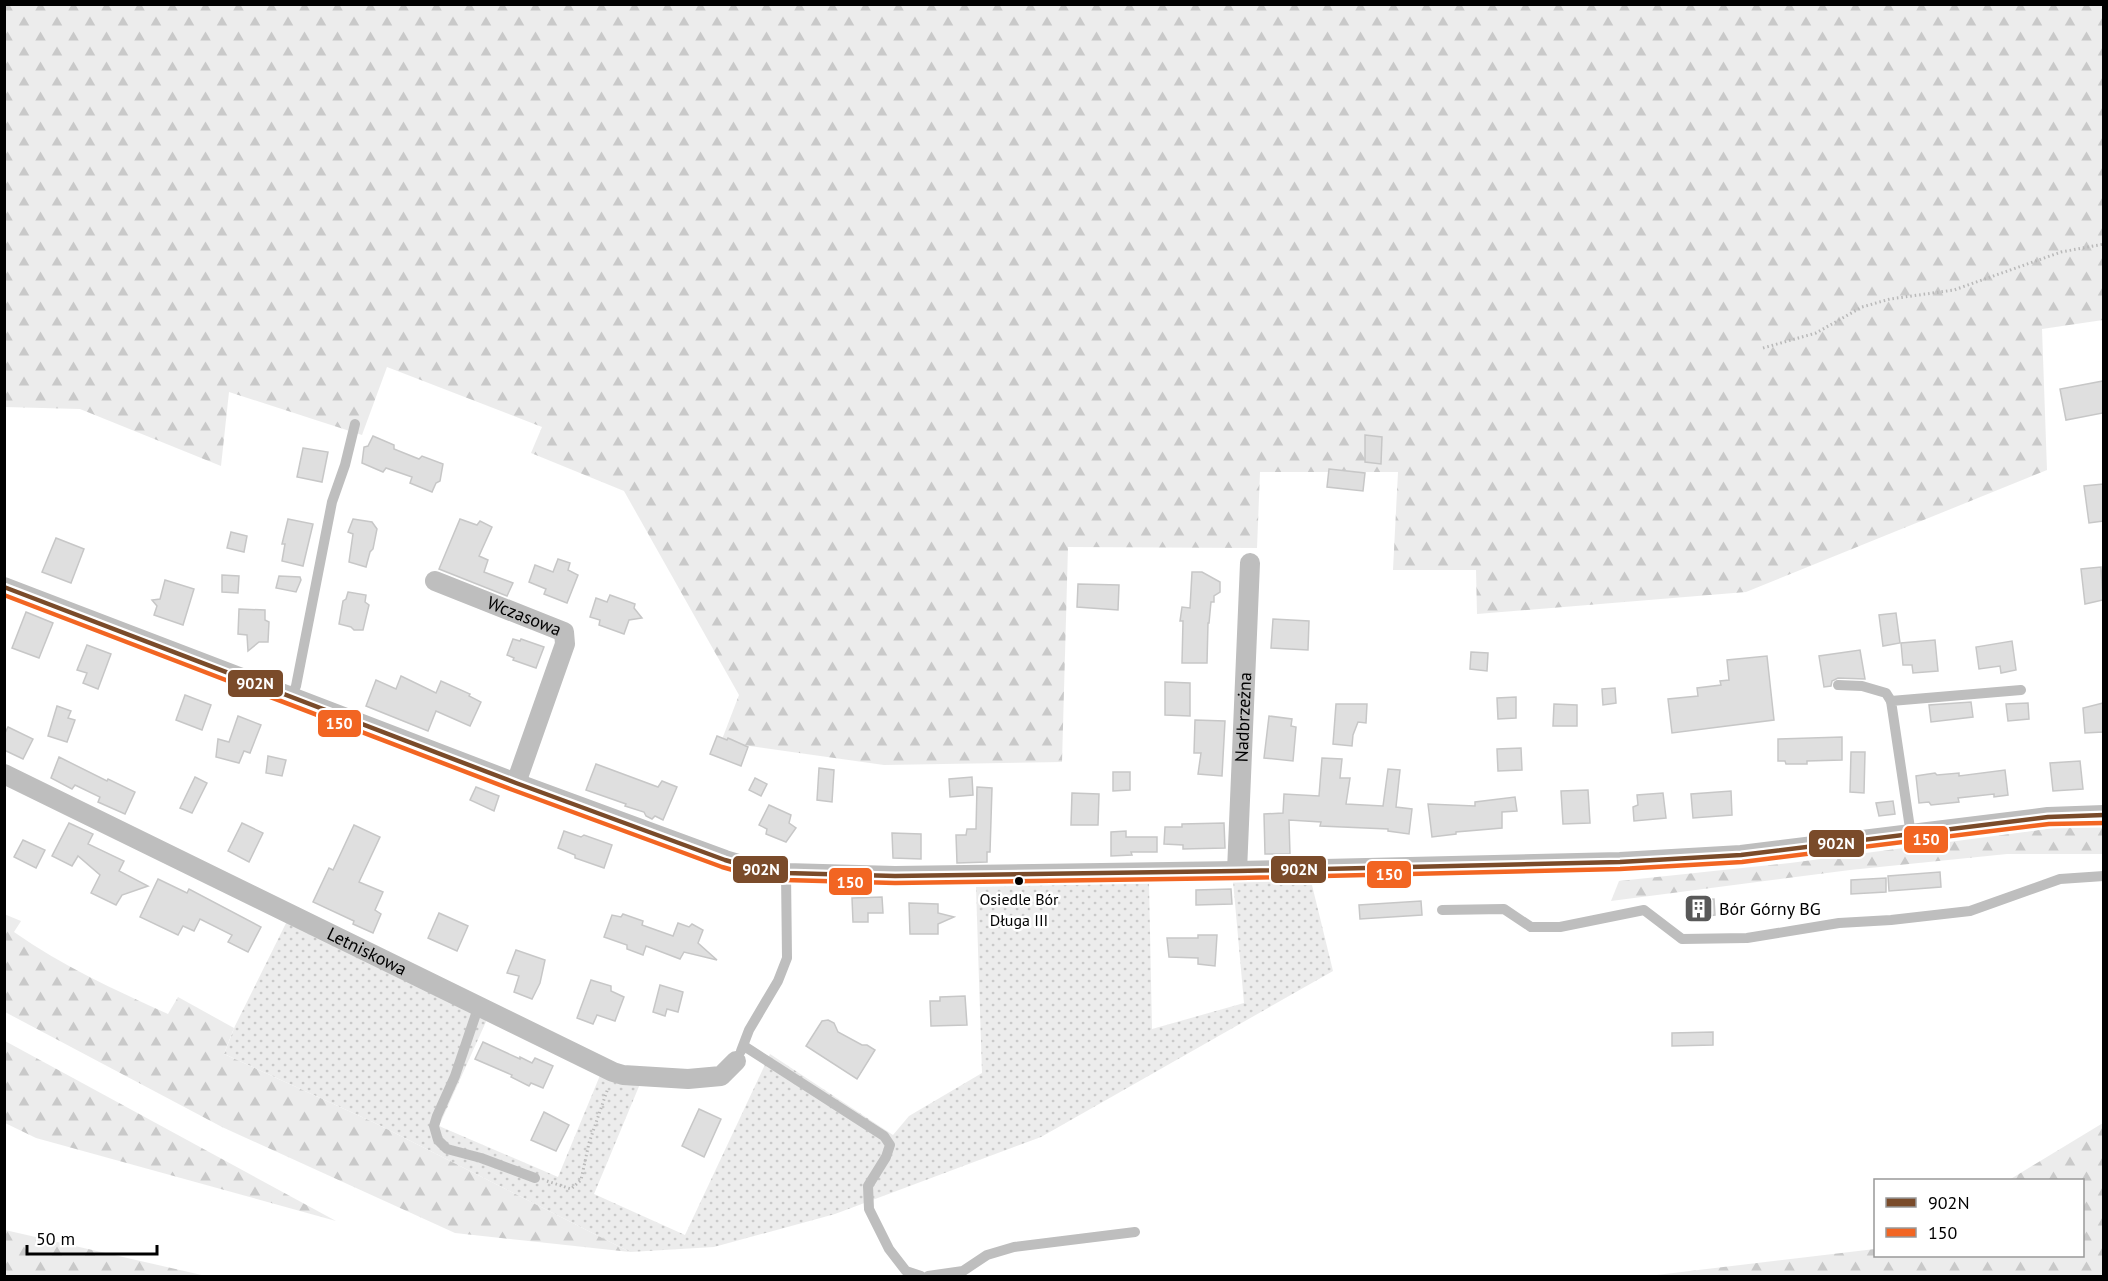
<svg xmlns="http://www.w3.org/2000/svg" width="2108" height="1281" viewBox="0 0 2108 1281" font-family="'PT Sans',sans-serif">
<defs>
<pattern id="grass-dots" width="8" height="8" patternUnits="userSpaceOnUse" patternTransform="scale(1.5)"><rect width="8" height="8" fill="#ececec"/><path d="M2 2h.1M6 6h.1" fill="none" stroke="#c9c9c9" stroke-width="1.8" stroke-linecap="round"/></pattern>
<pattern id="forest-firs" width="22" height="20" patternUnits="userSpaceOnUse" patternTransform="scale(1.5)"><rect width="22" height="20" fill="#ececec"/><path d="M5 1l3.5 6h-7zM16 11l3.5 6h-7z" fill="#c9c9c9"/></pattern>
</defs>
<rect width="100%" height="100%" fill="#fff"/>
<path fill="url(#grass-dots)" d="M1233,881H1311L1333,971L1041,1137L835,1214L714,1247L630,1252L375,1123L224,1054L235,1026L293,909L494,1004L439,1126L558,1177L601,1073L640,1084L594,1194L685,1235L770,1054L893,1135L909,1116L982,1073L976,887L1149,883L1152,1029L1244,1003Z"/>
<g fill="url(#forest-firs)">
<path d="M5,5H2103V320L2042,329L2047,470L1746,592L1477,614L1476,570H1393L1398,472H1260L1257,548L1068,547L1062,762L884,765L721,742L739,695L624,491L531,453L542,427L387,367L362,435L229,392L221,466L80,409L5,407Z"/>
<path d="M2103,825V854H2007L1850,870L1611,901L1619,881L1790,863L2054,828Z"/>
<path d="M4,914L21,921L14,932C62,966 115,990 168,1014L178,997L234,1028L224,1054L375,1123L630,1252L455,1233L222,1127L5,1012Z"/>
<path d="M4,1041H5L336,1221L36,1138L5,1123Z"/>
<path d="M2103,1123V1276H1648L1875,1249L1876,1256H2082V1180H2009Z"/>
<path d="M5,1230L206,1276H5Z"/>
</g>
<g fill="#dfdfdf" stroke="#c7c7c7" stroke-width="1.5">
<path d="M2103,381V413L2066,420L2060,389Z"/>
<path d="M1365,435L1382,437L1381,464L1365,462Z"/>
<path d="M373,436L394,445V449L419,459L422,456L443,464L440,481L436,483L432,492L410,483L412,477L386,468L383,472L362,463L364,447L368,446Z"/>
<path d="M303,448L328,452L322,482L297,477Z"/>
<path d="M1329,469L1365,473L1363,491L1327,487Z"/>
<path d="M2103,484V521L2089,523L2084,486Z"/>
<path d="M288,519L313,524L303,566L282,561L285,544H282Z"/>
<path d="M353,519L372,522L377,529L373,549L370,552L366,567L349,562L353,534L348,532Z"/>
<path d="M460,519L477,525L480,521L492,527L479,556L488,560L484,572L513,583L507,596L439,569Z"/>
<path d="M231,532L247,536L244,552L227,548Z"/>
<path d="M56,538L84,549L71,583L42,572Z"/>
<path d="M558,559L570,563L568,570L578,575L567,603L544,594L546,589L529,582L535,565L553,572Z"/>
<path d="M2101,567L2103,600L2085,604L2081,569Z"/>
<path d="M1192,572H1202L1220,582V592L1214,596V602H1211L1209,623H1208L1207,663H1182L1183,621H1180L1182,607L1190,608Z"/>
<path d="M222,575L239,576L238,593L222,592Z"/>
<path d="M279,576L300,577L301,580L296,592L276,588Z"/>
<path d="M165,580L194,589L183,625L154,615L157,606L152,600L160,599Z"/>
<path d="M1078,584L1119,585L1118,610L1077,607Z"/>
<path d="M348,592L366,595L365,602L369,605L363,630H354L351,627L339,624L343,601L346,599Z"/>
<path d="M610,595L635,604L634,608L642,618L629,620L624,634L599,625L600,620L590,617L596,598L607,602Z"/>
<path d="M239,609L265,610V620L269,622L268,642H259L248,651L247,635L238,634Z"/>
<path d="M26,612L53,623L39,658L12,648Z"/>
<path d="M1896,613L1900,643L1883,646L1879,615Z"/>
<path d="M1273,619L1309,621L1308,650L1271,648Z"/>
<path d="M513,639L520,641L521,639L544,647L536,668L513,660L514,658L507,655Z"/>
<path d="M1935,640L1938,671L1913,673L1912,665H1903L1901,643Z"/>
<path d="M2012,641L2016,670L2001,673L2000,666L1979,669L1976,647Z"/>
<path d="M87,645L111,654L98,689L83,683L87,673L77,670Z"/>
<path d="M1860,650L1865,679L1838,678L1832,681L1831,686L1824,687L1819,656Z"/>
<path d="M1471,652L1488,653L1487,671L1470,669Z"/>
<path d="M1767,656L1774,720L1672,733L1668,699L1698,696L1697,688L1721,685L1720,681L1729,680L1727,660Z"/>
<path d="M401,676L436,693L441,681L470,694L469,696L481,702L470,726L436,711L428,731L366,706L376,680L396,689Z"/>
<path d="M1165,682L1190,683V716L1165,715Z"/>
<path d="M1615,688L1616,703L1603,705L1602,689Z"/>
<path d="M185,695L211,705L202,730L176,720Z"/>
<path d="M1516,697V718L1498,719L1497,698Z"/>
<path d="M1971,702L1973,717L1931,722L1929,705Z"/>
<path d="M2028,703L2029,719L2008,721L2006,704Z"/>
<path d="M2103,703V732L2085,733L2083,708Z"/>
<path d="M1336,704H1367L1366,723L1358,722L1353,735L1352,746L1333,744Z"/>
<path d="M1554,704L1577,705V726H1553Z"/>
<path d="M57,706L71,711L68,718L75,720L67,742L48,736Z"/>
<path d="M238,716L261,725L250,753L244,751L239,763L216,757L218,739L229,742Z"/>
<path d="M1269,716L1292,719L1291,726L1296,727L1293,761L1264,758Z"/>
<path d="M1195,720L1225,721L1222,776L1198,774L1201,753H1194Z"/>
<path d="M8,727L33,739L23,759L4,750V735Z"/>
<path d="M717,736L727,740L728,738L748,747L741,766L710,754Z"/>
<path d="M1842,737V760L1807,761V764H1786L1785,761H1778V739Z"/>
<path d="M1521,748L1522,770L1498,771L1497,749Z"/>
<path d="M1851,752H1865L1864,793L1850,792Z"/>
<path d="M268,756L286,760L282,776L266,773Z"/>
<path d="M59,757L107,781L108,779L135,792L125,814L98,802L100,797L75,785L72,789L51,778Z"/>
<path d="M1322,758L1342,759L1340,778H1350L1346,804L1383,806L1388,769L1400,770L1396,807L1412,809L1409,834L1388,831V829L1320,826L1321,822L1289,820L1290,854H1265L1264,814L1283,813L1284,794L1319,796Z"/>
<path d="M2080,761L2083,789L2053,791L2050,763Z"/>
<path d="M596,764L658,787L662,781L677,787L663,820L655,816L652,819L646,816L644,812L625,806L626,804L586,790Z"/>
<path d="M819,768L834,770L832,802L817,800Z"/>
<path d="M2005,770L2008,795L1994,797V794L1958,798L1959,802L1931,805L1929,802L1919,803L1916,776L1935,773L1937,775L1959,773V776Z"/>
<path d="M1113,772H1130V790L1113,791Z"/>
<path d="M195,777L207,783L192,813L180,808Z"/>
<path d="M972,777L973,795L950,797L949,779Z"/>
<path d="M755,778L767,784L761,796L749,790Z"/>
<path d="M476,787L499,796L494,811L470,800Z"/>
<path d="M977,787L992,788L990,852H987V862L957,863L956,835H966L967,829H976Z"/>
<path d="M1588,790L1590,823L1563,824L1561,791Z"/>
<path d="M1731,791L1732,815L1693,818L1691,794Z"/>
<path d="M1072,793L1099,794L1098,825H1071Z"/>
<path d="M1663,793L1666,818L1634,821L1633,807L1638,805L1637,795Z"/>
<path d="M1515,797L1517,811L1502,812V828L1456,832V834L1432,837L1428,804L1475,806V802Z"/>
<path d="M1893,801L1895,814L1879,816L1876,803Z"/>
<path d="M769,805L791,815L789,823L796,828L786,842L766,834L767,829L759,825Z"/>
<path d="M69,823L93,834L88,844L124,861L119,871L148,886L122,895L116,905L91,893L100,875L78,856L72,866L52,856Z"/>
<path d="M242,823L263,833L249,862L228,851Z"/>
<path d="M1224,823L1225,848L1183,849V845L1164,844L1165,827H1182V824Z"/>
<path d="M354,825L380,837L359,882L383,892L375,910L381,914L373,933L353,924L354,921L313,902L329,868L333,870Z"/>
<path d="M564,831L581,837L584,835L612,845L604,868L575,858V855L558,848Z"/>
<path d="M1126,831V837H1157V852H1131L1132,855L1111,856V832Z"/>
<path d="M892,833L921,834V859L893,858Z"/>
<path d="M23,840L45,850L36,868L14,857Z"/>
<path d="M1940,872L1941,887L1889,891L1888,876Z"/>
<path d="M1886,878V892L1851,894V880Z"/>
<path d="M158,879L187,893L189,889L261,927L248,952L228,942L232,935L200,919L194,931L183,926L178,935L140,917Z"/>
<path d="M1231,889L1232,904L1196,905V890Z"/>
<path d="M882,897L883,913H868V922H853L852,898Z"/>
<path d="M1714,899L1715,915L1700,917L1699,900Z"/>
<path d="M1421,901L1422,915L1360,919L1359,905Z"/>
<path d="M909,903L938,904V913L954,917L938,924V934H910Z"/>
<path d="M439,913L468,926L457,951L428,938Z"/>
<path d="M623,914L643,921L642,925L673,936L678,923L689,927L692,924L703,930L698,943L717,960L684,952L680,959L646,946L643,955L627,949V945L604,937L612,915L621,917Z"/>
<path d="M1198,935H1217L1215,966L1198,964V958L1169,957L1167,938H1198Z"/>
<path d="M516,950L545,960L540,983L532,999L514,992L519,976L507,973Z"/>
<path d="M591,980L611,986V991L624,997L615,1021L597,1015L593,1024L577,1018Z"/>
<path d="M660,985L683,992L678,1012L667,1009L665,1016L653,1012Z"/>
<path d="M965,996L967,1025L931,1026L930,1001H940V997Z"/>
<path d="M828,1020L834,1023L838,1032L862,1045H867L875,1050L857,1079L806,1046L822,1021Z"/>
<path d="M1713,1032V1045L1672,1046V1033Z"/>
<path d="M483,1042L520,1059V1057L532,1063L535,1058L553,1066L543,1088L531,1083L529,1086L511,1077L512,1075L475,1059Z"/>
<path d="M699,1109L721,1119L704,1157L682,1146Z"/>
<path d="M544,1112L569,1125L556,1151L531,1140Z"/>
</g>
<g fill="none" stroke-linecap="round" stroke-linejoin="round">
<g stroke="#b9b9b9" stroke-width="3" stroke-dasharray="1.5 3" stroke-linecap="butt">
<path d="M1763,348L1816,333L1862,307L1890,299L1954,290L2061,252L2104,244"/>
<path d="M547,1181L571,1189L581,1180L589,1143L608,1088"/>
</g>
<g stroke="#bebebe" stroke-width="10">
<path d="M1838,685L1862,686L1886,693L1891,701"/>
<path d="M291,697L296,686L332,502L345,465L355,424"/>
<path d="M1911,835L1891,701L2021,690"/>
<path d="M1442,910L1504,909L1531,927H1560L1644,910L1682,939L1747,938L1839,923L1891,920L1970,911L2060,879L2104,876"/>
<path d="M479,1005L455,1076L437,1116L434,1126L438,1140L447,1149L481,1158L535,1178"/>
<path d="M744,1046L884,1136L890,1145L886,1157L868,1186L869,1209L889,1249L906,1271L921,1276"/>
<path d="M741,1051L749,1030L778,981L787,958L786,873"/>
<path d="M928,1276L963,1271L987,1255L1014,1247L1135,1232"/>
</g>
<g stroke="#bebebe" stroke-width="20">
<path id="s1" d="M435,581L564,632L565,644L516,783"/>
<path d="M4,587L516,783L725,860L756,869L786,873L895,876L1237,871L1620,862L1741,855L2048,817L2104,815"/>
<path id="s2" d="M4,774L613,1072L623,1075L688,1079L721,1076L736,1061"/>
<path id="s3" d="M1237,871L1250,563"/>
</g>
<defs>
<path id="bus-1" d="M4,587L516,783L725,860L756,869L786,873L895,876L1237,871L1620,862L1741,855L2048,817L2104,815"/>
<path id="bus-2" d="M4,595L513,790L722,867L754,876L785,880L895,883L1237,878L1620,869L1742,862L2049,824L2104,823"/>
</defs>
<use href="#bus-1" stroke="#fff" stroke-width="9"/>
<use href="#bus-2" stroke="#fff" stroke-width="9"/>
<use href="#bus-1" stroke="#7a4b2a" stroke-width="4.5"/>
<use href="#bus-2" stroke="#f26522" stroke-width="4.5"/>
</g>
<defs>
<symbol id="building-square" viewBox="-11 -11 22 22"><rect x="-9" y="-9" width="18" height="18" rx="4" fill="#595959" stroke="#fff"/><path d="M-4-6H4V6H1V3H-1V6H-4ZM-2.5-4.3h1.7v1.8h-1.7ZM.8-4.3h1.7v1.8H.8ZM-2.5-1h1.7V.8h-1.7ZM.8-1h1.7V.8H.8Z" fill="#fff"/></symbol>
</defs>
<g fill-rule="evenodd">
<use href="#building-square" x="1682" y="892" width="33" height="33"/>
</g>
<circle fill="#000" stroke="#fff" stroke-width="2" cx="1019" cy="881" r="5"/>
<g text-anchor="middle" stroke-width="5" stroke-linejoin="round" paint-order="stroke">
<g font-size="16" fill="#000" stroke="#fff">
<text x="1019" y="905">Osiedle Bór<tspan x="1019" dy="21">Długa III</tspan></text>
</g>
<g font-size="18" fill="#000" stroke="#fff">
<text dy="6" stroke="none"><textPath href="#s1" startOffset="96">Wczasowa</textPath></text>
<text dy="6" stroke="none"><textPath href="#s3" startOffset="154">Nadbrzeżna</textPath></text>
<text dy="6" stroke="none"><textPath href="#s2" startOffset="404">Letniskowa</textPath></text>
</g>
<g font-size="18" fill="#000" stroke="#fff" text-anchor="start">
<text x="1719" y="915">Bór Górny BG</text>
</g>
</g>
<g stroke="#fff" stroke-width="2">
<rect x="227" y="669" width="57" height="29" rx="6" fill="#7a4b2a"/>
<rect x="317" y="709" width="45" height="29" rx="6" fill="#f26522"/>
<rect x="1903" y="825" width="46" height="29" rx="6" fill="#f26522"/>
<rect x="1808" y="829" width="57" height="29" rx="6" fill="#7a4b2a"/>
<rect x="1270" y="855" width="57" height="29" rx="6" fill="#7a4b2a"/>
<rect x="732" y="855" width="57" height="29" rx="6" fill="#7a4b2a"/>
<rect x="1366" y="860" width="46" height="29" rx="6" fill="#f26522"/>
<rect x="828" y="867" width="45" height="29" rx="6" fill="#f26522"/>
</g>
<g font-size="16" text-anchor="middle" font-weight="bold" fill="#fff">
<text x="255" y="689">902N</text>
<text x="339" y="729">150</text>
<text x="1926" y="845">150</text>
<text x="1836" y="849">902N</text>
<text x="1299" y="875">902N</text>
<text x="761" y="875">902N</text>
<text x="1389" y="880">150</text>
<text x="850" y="888">150</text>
</g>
<rect width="2108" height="1281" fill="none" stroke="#000000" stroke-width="12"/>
<rect x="1874" y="1179" width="210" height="78" fill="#ffffff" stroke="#999999" stroke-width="1.5"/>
<rect x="1886" y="1198" width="30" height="9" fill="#7a4b2a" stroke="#999999" stroke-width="1.5"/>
<text x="1928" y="1209" font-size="18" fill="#000000">902N</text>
<rect x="1886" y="1228" width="30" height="9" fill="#f26522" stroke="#999999" stroke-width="1.5"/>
<text x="1928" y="1239" font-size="18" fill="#000000">150</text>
<path d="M27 1245v9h130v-9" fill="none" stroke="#000000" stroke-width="3"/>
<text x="36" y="1245" font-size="18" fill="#000000" stroke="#ffffff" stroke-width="4.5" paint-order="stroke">50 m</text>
</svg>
